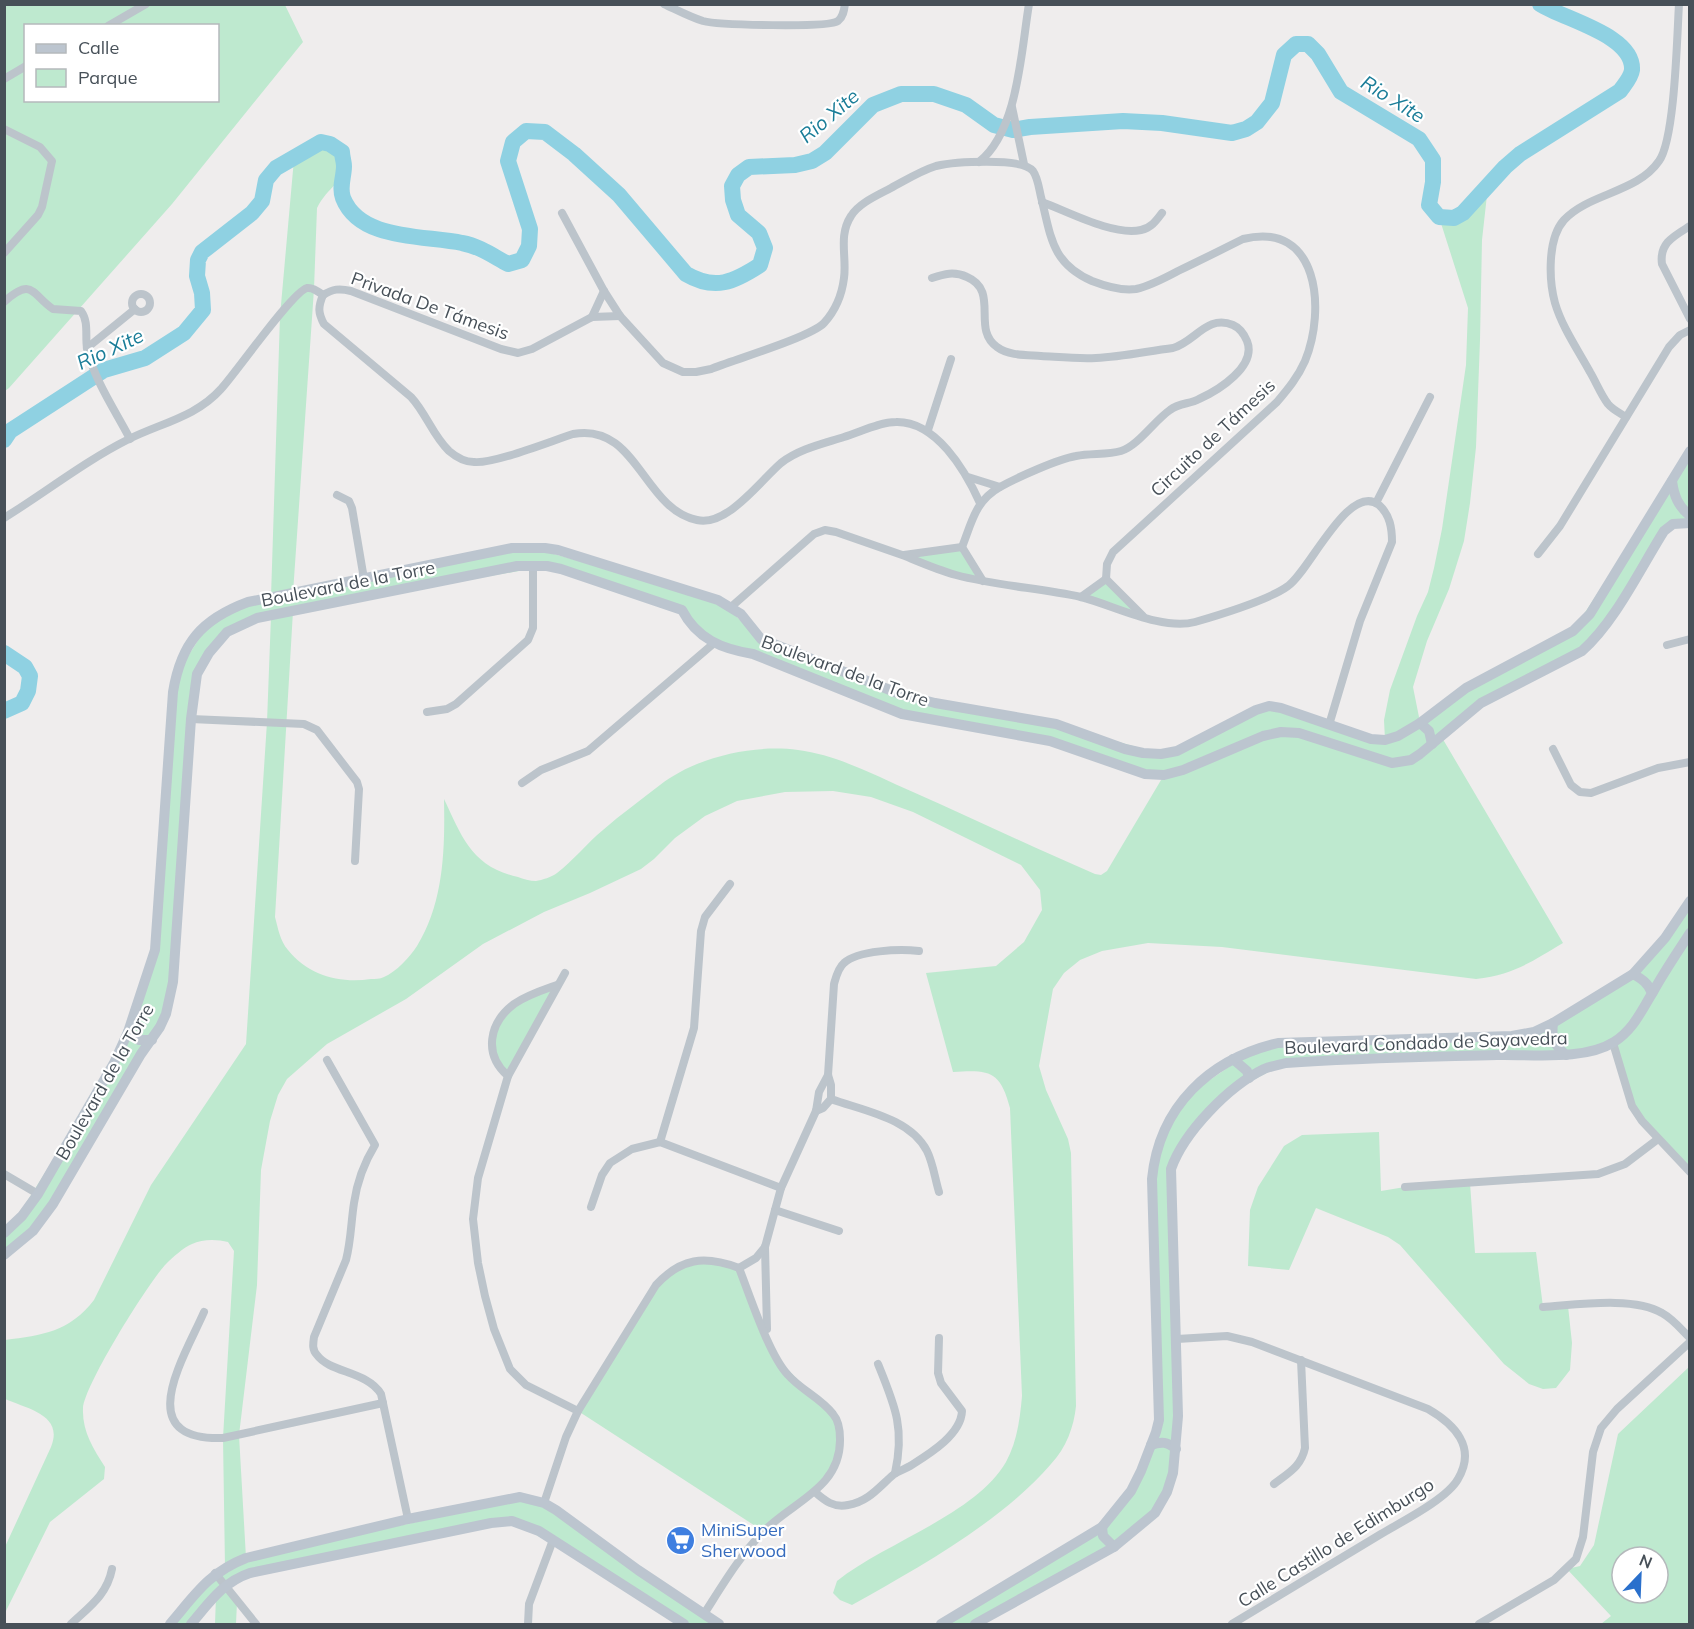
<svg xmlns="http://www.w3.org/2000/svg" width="1694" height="1629" viewBox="0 0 1694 1629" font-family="Mulish,sans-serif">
<rect width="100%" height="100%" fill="#efeded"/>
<g fill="#bee9cf" fill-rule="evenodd">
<path d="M5,5H285L303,42L172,204L9,388L5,391ZM26,26H218V100H26Z"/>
<path d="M321,142L330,144L342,152C347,186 330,182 317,208L314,289L293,593L529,547L718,600L761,639L900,694L1056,724L1161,754L1269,706L1385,740L1384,720L1390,690L1417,616L1428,592L1434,568L1442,529L1466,365L1468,308L1439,217L1454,218L1463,213L1488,186L1482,240L1480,340L1476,447L1470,503L1464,541L1449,589L1427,641L1413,687L1420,722L1466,688L1573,631L1689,452V523H1673L1594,640L1481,703L1441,736L1563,943C1531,962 1515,974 1476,979L1222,947L1148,943L1102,951L1080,960L1064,973L1053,989L1039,1066L1046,1090L1068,1139L1071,1153L1076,1406C1074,1427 1066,1448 1051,1464C1001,1522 918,1568 852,1605L840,1600L833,1593L837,1581C884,1543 975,1515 1006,1462C1017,1442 1020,1419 1022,1396L1010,1108C1000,1070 989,1070 953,1072L926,973L996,966L1024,942L1042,910L1040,890L1021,865L913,812L871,797L833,791L785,792L737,801L705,816L675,838L654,859L641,869L590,893L544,912L483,944L406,999L327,1044L287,1079L278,1095L270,1121L261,1170L257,1285L239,1435L246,1558L530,1498L719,1624H684L625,1586L512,1521L250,1573L224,1586L237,1602L236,1624H215L216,1596L191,1624H170L225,1567L223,1438L234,1251L228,1242C217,1239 202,1239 192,1244C184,1247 172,1258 166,1264C148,1283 85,1384 83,1408C82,1431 93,1448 105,1467L104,1479L50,1522L5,1613L4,1549L51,1447C64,1415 28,1409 5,1399V1340C43,1335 69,1332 94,1300L151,1185L246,1044L267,722L271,616L227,632L197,674L166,1014L53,1204L5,1255V1233L9,1230L114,1063L155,950L176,675L211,620L271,597L280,316L294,159ZM547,566L682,610L713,644L919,718L1068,747L1164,775L1107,871L1101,875L1095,874C1034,848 974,819 913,792C876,776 838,755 798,750C753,744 696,757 660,785C641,800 621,814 603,830C587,843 573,861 557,873C552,877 542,880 536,881C530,881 523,879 518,877C472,867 462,837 444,799C445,849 444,902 417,946C410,957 396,972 384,977C380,979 375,979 371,979C340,984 308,975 288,950C280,941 278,928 275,917L293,611Z"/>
<path d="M962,547L983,581L903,556Z"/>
<path d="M1106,579L1146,618L1081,597Z"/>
<path d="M1689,901V1172L1632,1106L1613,1043L1583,1052L1286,1063L1232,1091L1175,1156L1178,1416L1167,1492L1140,1526L975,1624H941L1102,1527L1120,1507L1156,1432L1154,1159L1185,1097L1255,1049L1534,1031L1633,974Z"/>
<path d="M557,985L508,1076L500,1069L492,1041L494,1032L516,1003Z"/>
<path d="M1379,1132L1381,1191L1405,1187L1470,1183L1475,1253L1536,1252L1543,1307L1568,1306L1572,1343L1570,1370L1556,1388L1543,1389L1529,1384L1504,1364L1400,1245L1388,1237L1316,1208L1289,1270L1248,1266L1250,1210L1258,1187L1284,1146L1302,1135Z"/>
<path d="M696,1261L739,1268L778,1360L834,1415L841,1448L826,1481L763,1531L578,1411L667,1274Z"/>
<path d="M1689,1367V1624H1601L1611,1616L1567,1569L1580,1566L1594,1545L1618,1434ZM1622,1557H1658V1593H1622Z"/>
</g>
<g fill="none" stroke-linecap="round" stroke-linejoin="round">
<g stroke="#8fd1e2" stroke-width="16">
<path d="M4,440L10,431L104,370L145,358L184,333L203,310L202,293L197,276L198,260L202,252L252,213L262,201L266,180L276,168L321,142L330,144L342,152C342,156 344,162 344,166C344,177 339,187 343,198C360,241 425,235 462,243C479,246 493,256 508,264L522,260L529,246L530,229L508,161L513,142L526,131L545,132L574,154L619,195L686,274C715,291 734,282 760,265L765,248L759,233L738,215L733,200L732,186L738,175L749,167L795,165L812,161L825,153L873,105L901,94H934L966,105L994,125L1013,130L1030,127L1123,121L1162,123L1232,133L1246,129L1257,122L1272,103L1284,55L1296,44H1308L1318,54L1341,92L1419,139L1433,160V182L1429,205L1439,217L1454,218L1463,213L1505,167L1520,154L1620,91C1624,85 1631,78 1632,70C1634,35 1565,20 1540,4"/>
<path d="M4,653L25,667L30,676L28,691L22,703L4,711"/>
</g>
<g stroke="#bcc4cb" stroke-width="8">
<path d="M664,4C677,10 690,17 703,21C718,25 828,28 838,21C843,17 844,11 845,4"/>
<path d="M108,26L146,4"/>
<path d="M4,79L26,66"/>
<path d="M1012,107L1024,164"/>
<path d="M4,129L40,147L52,161L42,207L38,215L4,253"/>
<path d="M979,162C1018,131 1021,52 1029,4"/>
<path d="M1042,202C1069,212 1113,236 1141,230C1151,228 1156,221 1162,213"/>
<path d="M562,213L604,291L620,316L663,363L683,372H696L711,369C733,360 811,337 824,323C835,311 842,294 844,278C847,257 838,236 851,216C859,203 878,195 891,188C906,180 920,171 936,166C953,162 1022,157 1033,171C1038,178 1039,189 1041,197C1051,236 1051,263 1092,281C1105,286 1122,291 1136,289C1150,286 1165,278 1178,271C1199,261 1221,250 1243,239C1319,220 1326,310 1305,361C1298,377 1288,389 1277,402L1113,552L1107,564L1106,579"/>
<path d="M1690,226C1674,236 1659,243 1662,264L1690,319"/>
<path d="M932,278C944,274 954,271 967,277C1000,291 971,329 997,347C1009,356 1027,355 1041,356C1059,357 1078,359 1096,358C1122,357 1148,351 1173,348C1195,342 1207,314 1233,325C1240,328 1244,334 1247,341C1257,366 1219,390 1199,399C1190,404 1179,403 1170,410C1155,420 1138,446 1121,451C1107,455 1091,453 1076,456C1058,459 1016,478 1000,487C975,501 972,522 962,547"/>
<circle cx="141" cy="303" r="9"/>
<path d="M323,295C318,307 318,313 324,324L411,397C426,413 433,436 449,451C456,457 465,462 474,462C494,464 551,441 573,434C637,422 643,509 697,520C727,527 760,481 781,463C799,449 822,444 844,437C860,432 880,422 896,422C936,421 965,470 980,503"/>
<path d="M323,295C333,289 339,288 351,291L501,349L518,353L532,349L592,317L620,316"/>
<path d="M4,302C33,276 32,295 53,309L81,311C89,322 85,335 87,348C94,380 115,410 130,439"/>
<path d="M592,317L604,291"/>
<path d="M87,348L135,309"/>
<path d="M1626,417C1620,413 1613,410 1608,404C1601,395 1596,382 1590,372C1578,350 1562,327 1555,303C1549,281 1547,239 1564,220C1589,193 1637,193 1659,161C1675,139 1677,36 1679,4"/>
<path d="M928,430L951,359"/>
<path d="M968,477L1000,487"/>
<path d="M337,495L349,501L352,508L364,579"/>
<path d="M1376,503L1430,397"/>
<path d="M4,518C46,492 85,461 129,439C161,423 196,417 221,389C236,373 292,292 307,288C313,287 319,292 323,295"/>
<path d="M962,547L983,581"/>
<path d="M1538,554L1560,526L1669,347L1680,335L1690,330"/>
<path d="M904,555L962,547"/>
<path d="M1106,579L1143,616"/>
<path d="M1081,597L1106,579"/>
<path d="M731,607L814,534L825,530L836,532C859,540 882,548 905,556C922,563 938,570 956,575C997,586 1040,588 1081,597C1113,605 1162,631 1195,622C1219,615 1269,600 1288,586C1309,572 1349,481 1379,505C1390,515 1392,528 1392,542L1360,621L1329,725"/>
<path d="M1667,645L1690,639"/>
<path d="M427,712L447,709L456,704L528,640L533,628V565"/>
<path d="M191,719L304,724L317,730L357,782L359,789L355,861"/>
<path d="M1553,749L1571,785L1580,792L1591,793L1658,768L1690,762"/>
<path d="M522,783L541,770L588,751L713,644"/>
<path d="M565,973L508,1076L478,1178L473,1219L478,1263L485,1296L494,1329L510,1369L526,1385L578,1411"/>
<path d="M1613,1043L1632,1106L1642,1121L1690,1172"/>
<path d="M327,1060L375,1145C364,1163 357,1182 354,1203C351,1222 351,1241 346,1260L314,1337C313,1344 312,1350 317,1355C330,1373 367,1371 381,1394L408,1519"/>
<path d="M508,1076C483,1054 489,1023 514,1004C527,995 543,990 557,985"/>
<path d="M831,1099C864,1111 910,1118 927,1151C933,1163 935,1179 939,1192"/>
<path d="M816,1111L823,1108L831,1099V1085L828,1075L834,984C836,977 838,968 844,963C858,950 900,949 919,951"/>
<path d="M660,1142L694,1028L701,931L705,917L730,884"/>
<path d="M4,1174L38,1194"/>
<path d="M1405,1187L1598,1174L1625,1164L1658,1139"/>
<path d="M591,1207L602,1175L610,1163L632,1149L660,1142L781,1188"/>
<path d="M775,1210L839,1231"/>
<path d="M765,1247L767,1329"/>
<path d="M739,1268L756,1258L765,1247L781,1188L816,1111L819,1092L828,1075"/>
<path d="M1543,1307C1575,1305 1634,1296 1662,1313C1673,1319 1681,1329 1690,1338"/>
<path d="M204,1312C184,1358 130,1441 223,1438L383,1403"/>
<path d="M1177,1339L1227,1336L1252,1342L1428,1409C1454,1424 1477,1447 1458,1479C1447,1499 1401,1522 1381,1534C1331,1564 1281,1594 1232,1624"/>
<path d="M878,1364C895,1406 905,1428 895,1473"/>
<path d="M1274,1484C1288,1473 1301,1467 1305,1448L1301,1360"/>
<path d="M815,1492C825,1501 834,1508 848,1505C868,1502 879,1487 893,1475C898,1471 905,1469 910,1466C929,1454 961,1435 962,1411L941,1383L938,1373L939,1338"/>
<path d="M544,1503L566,1437L578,1411L656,1285C681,1258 704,1255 739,1268C750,1296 769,1355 788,1375C801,1390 821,1398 833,1414C839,1421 840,1431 840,1439C841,1489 791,1502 762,1533C739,1557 722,1586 704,1614"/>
<path d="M215,1573L256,1624"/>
<path d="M71,1624C89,1607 107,1595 112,1569"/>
<path d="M528,1624L529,1604L553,1540"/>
<path d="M1479,1624L1554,1580L1576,1559L1583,1537L1593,1452L1601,1428L1617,1409L1690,1342"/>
</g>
<g stroke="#bcc5cf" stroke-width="10">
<path d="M1672,481C1674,496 1678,506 1690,516"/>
<path d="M1420,723L1429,731L1432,744"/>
<path d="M1633,974C1642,979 1648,983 1652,993"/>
<path d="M1553,1023C1551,1038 1554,1045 1566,1055"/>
<path d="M128,1032L139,1040H152"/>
<path d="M1233,1059L1247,1071L1249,1078"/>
<path d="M4,1233L22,1216L38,1194L114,1063L128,1032L155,950L173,692C181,643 202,619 248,602L512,548H545L558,550L718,600L741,614L761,639L900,694L935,703L1056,724L1125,749L1143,753L1161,754L1177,751L1256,710L1269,706L1281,708L1371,739L1385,740L1398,736L1420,723L1466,688L1573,631L1590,614L1690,451"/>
<path d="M4,1255L33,1231L53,1204L141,1054L160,1027L166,1014L173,982L191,719L197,674L209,653L227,632L257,618L517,566H547L561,569L682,610C697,639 722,649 753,654L902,714L1050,741L1145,774L1164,775L1183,770L1263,736L1281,732L1299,733L1392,763L1411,760L1420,754L1481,703L1582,651C1615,622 1640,569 1664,531L1673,524L1690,523"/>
<path d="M1151,1445C1162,1441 1167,1442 1176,1449"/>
<path d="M1102,1527L1103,1536L1114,1547"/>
<path d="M170,1624C195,1595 208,1573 246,1558L408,1519L520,1497L544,1503L556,1510L638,1570L719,1624"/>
<path d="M191,1624C209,1603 223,1582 250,1573L491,1523L512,1521L539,1531L684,1624"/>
<path d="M941,1624L1102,1527L1131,1491L1141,1471L1156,1432L1159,1420L1152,1179C1159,1106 1210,1059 1278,1043L1512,1036L1534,1032L1553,1023L1633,974L1665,938L1690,901"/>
<path d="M975,1624L1114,1547L1155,1513L1167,1492L1173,1473L1178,1416L1171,1169C1184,1132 1229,1086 1264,1069C1271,1066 1279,1065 1286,1063C1357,1058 1427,1057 1497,1055C1532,1054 1584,1061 1614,1042C1634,1029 1641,1011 1653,992C1664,972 1677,953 1690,933"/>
</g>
</g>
<defs>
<symbol id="supermarket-disc" viewBox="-11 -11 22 22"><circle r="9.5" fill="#3f7fe0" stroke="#fff"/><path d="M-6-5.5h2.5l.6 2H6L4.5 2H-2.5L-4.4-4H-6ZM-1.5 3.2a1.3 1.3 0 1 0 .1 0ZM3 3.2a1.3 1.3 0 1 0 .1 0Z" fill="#fff"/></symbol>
</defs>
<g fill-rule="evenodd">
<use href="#supermarket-disc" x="664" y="1524" width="33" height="33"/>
</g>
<g text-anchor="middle" stroke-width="4.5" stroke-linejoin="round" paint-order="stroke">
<g font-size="18" fill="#475058" stroke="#fff">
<text transform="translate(430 306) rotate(20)" y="6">Privada De Támesis</text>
<text transform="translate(1213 438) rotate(-43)" y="6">Circuito de Támesis</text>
<text transform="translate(348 584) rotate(-11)" y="6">Boulevard de la Torre</text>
<text transform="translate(845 671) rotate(20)" y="6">Boulevard de la Torre</text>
<text transform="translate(1426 1043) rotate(-2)" y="6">Boulevard Condado de Sayavedra</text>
<text transform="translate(105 1082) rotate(-60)" y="6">Boulevard de la Torre</text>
<text transform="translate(1336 1543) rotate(-32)" y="6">Calle Castillo de Edimburgo</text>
</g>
<g font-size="18" fill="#366cbe" stroke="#fff" text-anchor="start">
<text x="701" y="1536">MiniSuper<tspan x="701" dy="21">Sherwood</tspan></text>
</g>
<g font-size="20" font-style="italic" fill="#1a7d98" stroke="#fff">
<text transform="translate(1393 99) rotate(32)" y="7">Rio Xite</text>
<text transform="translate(829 116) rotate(-40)" y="7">Rio Xite</text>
<text transform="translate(110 349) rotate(-25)" y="7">Rio Xite</text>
</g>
</g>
<rect width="1694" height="1629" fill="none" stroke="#475058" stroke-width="12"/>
<rect x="24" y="24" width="195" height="78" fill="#ffffff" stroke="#b5b9bc" stroke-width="1.5"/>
<rect x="36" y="44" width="30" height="9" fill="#bcc5cf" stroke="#b5b9bc" stroke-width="1.5"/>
<text x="78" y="54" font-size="18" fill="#475058">Calle</text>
<rect x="36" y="69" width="30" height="18" fill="#bee9cf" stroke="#b5b9bc" stroke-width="1.5"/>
<text x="78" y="84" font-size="18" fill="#475058">Parque</text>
<g transform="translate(1640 1575) rotate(23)"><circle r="28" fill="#ffffff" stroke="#b5b9bc" stroke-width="1.5"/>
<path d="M0-4.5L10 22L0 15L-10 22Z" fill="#2a70cc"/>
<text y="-9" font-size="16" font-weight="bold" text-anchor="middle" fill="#475058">N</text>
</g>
</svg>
